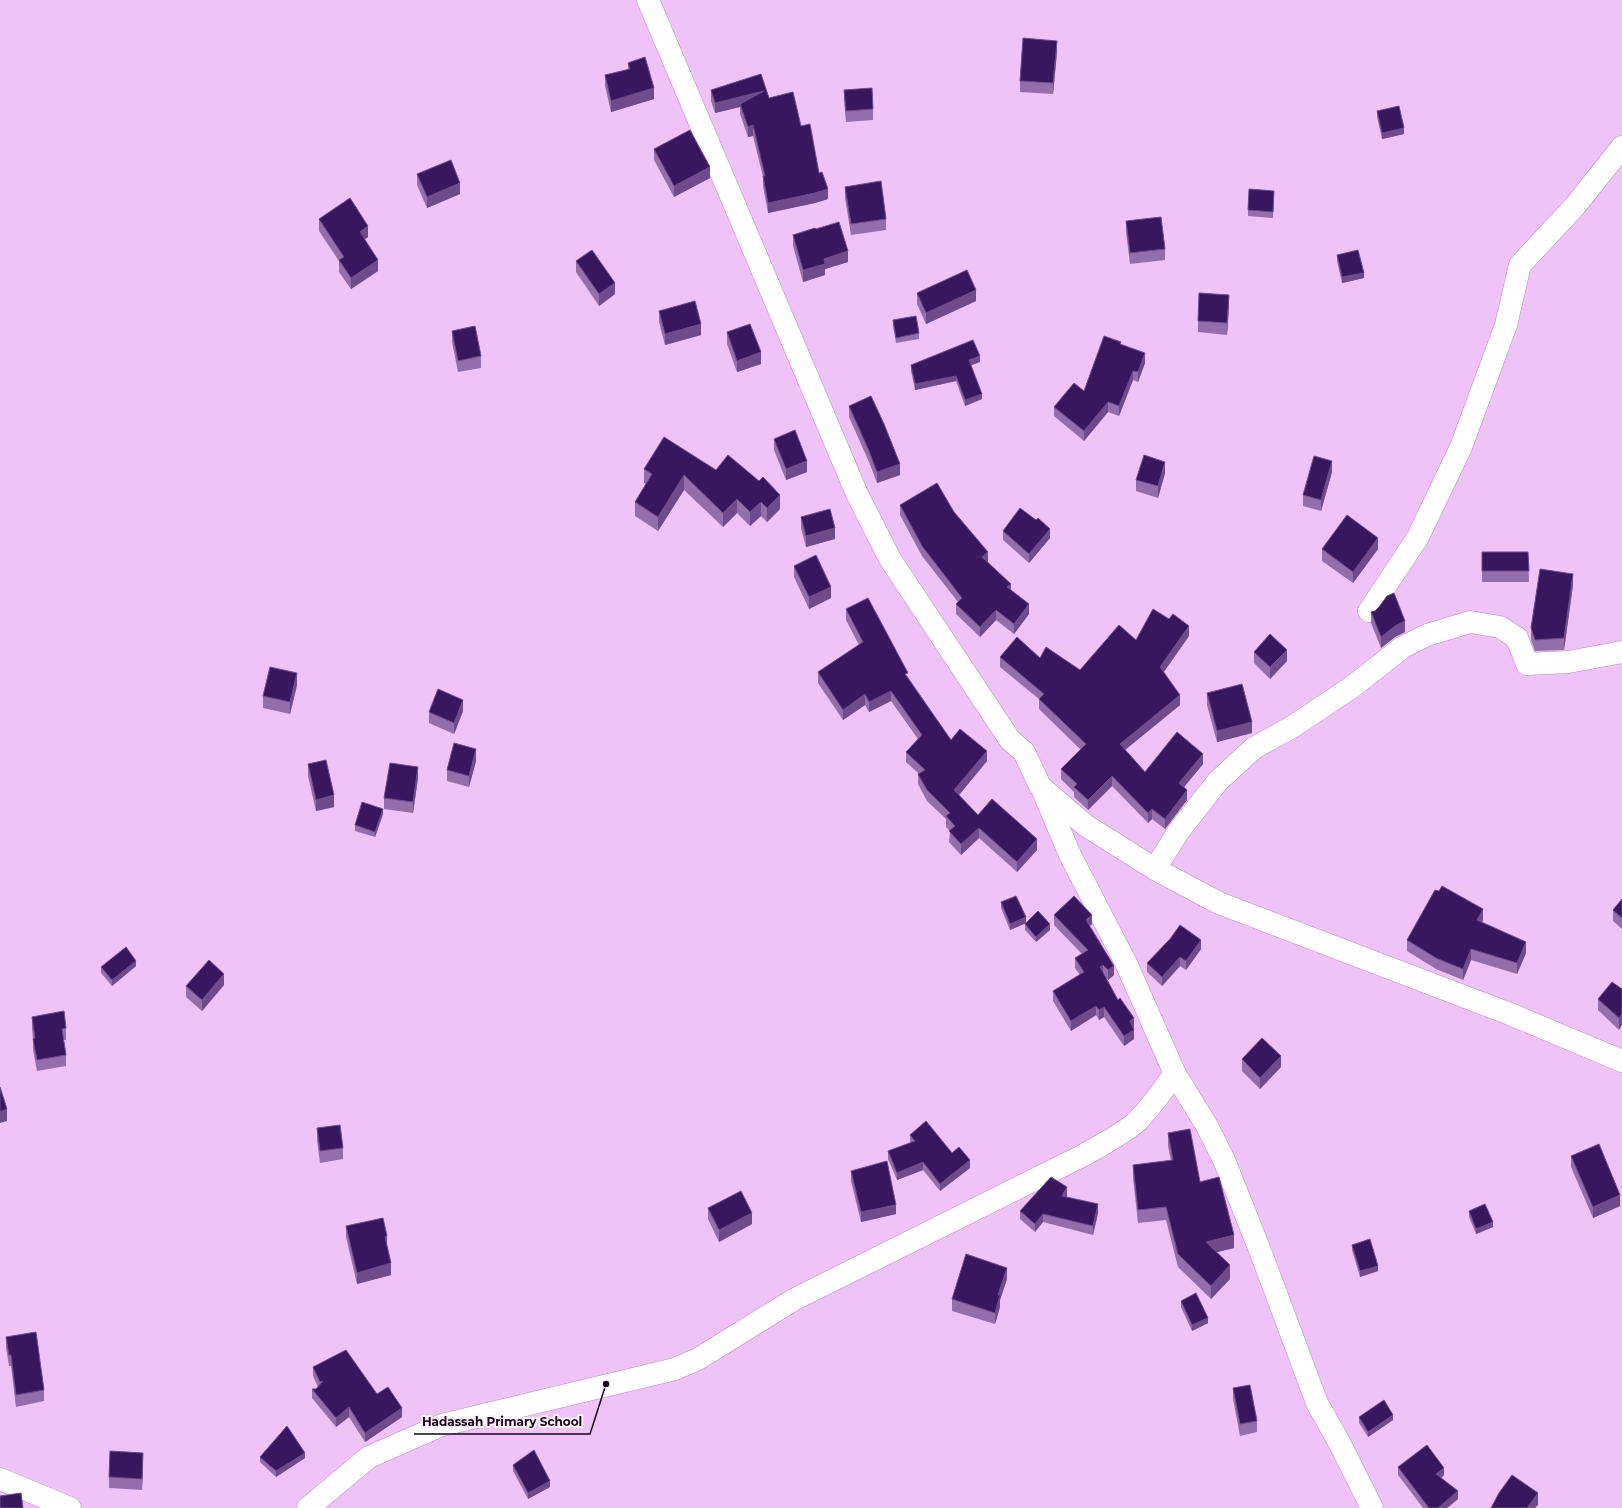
<svg xmlns="http://www.w3.org/2000/svg" width="1622" height="1508" viewBox="0 0 1622 1508" font-family="Montserrat,sans-serif">
<rect width="100%" height="100%" fill="#efc3f8"/>
<g fill="none" stroke-linecap="round" stroke-linejoin="round">
<defs>
<g id="minor">
<path d="M648,0L857,494L890,559L1010,740L1024,752L1040,786L1085,825L1155,869L1219,903L1510,1014L1622,1061"/>
<path d="M1369,611L1418,537L1461,447L1506,325L1520,265L1575,206L1622,147"/>
<path d="M1043,791L1070,855L1126,963L1175,1074L1207,1126L1224,1160L1261,1253L1317,1403L1339,1442L1372,1508"/>
<path d="M1155,869L1178,832L1218,781L1254,748L1292,727L1352,687L1403,647L1427,635L1470,622L1500,627L1517,638L1527,664L1568,662L1622,652"/>
<path d="M0,1479L70,1508"/>
<path d="M308,1508L369,1457L442,1425L675,1369L698,1359L795,1299L1084,1155C1101,1145 1119,1136 1134,1124C1150,1110 1162,1090 1175,1074"/>
</g>
</defs>
<use href="#minor" stroke="#bc88c7" stroke-width="23"/>
<use href="#minor" stroke="#fff" stroke-width="22"/>
</g>
<g fill="#946dab">
<path d="M1057,52L1053,94L1020,92V81Z"/>
<path d="M628,63L654,99L611,112L605,86V75L628,70Z"/>
<path d="M711,90L769,98L801,126L819,173L828,199L815,203L768,213L763,186V177L753,136L748,137L740,114V107L715,113L711,101Z"/>
<path d="M844,90L873,109V120L846,122L844,101Z"/>
<path d="M1377,111L1404,134L1382,139L1377,117Z"/>
<path d="M654,149L710,178L674,197L654,160Z"/>
<path d="M417,174L460,194L427,208L417,185Z"/>
<path d="M845,187L886,219V230L851,235L845,198Z"/>
<path d="M1274,196L1273,218L1248,216V210Z"/>
<path d="M319,219L368,237L365,239L378,271L351,289L339,272V261L319,231Z"/>
<path d="M1126,221L1165,249V260L1130,264L1126,232Z"/>
<path d="M816,229L848,262L825,269V275L803,282L793,246V235Z"/>
<path d="M1337,255L1364,278L1342,283L1337,261Z"/>
<path d="M576,261L615,294L599,306L576,272Z"/>
<path d="M917,293L976,301L926,324L917,304Z"/>
<path d="M1229,306L1227,335L1198,332V321Z"/>
<path d="M659,311L701,335L665,345L659,322Z"/>
<path d="M893,320L919,333V339L896,343L893,326Z"/>
<path d="M452,331L481,356V368L458,372L452,342Z"/>
<path d="M727,332L761,364L737,372L727,344Z"/>
<path d="M1121,345L1145,363L1138,382L1133,380L1119,416L1108,412L1084,441L1054,416V407L1084,391Z"/>
<path d="M980,362L971,365L982,399L965,406L956,381L915,390L911,371V365Z"/>
<path d="M849,406L900,475L877,483L869,462L849,417Z"/>
<path d="M774,439L807,472L786,480L774,450Z"/>
<path d="M644,469L716,470L780,509L767,522L761,516L750,526L737,513L723,527L684,490L658,531L635,516V502L646,484L644,483Z"/>
<path d="M1332,472L1321,511L1303,506V495Z"/>
<path d="M1165,473L1158,498L1136,491V480Z"/>
<path d="M900,505L954,512L988,562L1011,590L1029,614L1014,634L996,620L980,637L956,614V604L958,602L922,556L900,515Z"/>
<path d="M801,517L835,539L806,547L801,528Z"/>
<path d="M1036,520L1050,538L1029,563L1003,540V531Z"/>
<path d="M1322,549H1378L1353,583L1322,561Z"/>
<path d="M1482,552H1528L1529,582H1482Z"/>
<path d="M794,566L831,598L809,609L794,577Z"/>
<path d="M1573,585L1564,650L1535,651L1531,640V628Z"/>
<path d="M846,609L908,677L951,740L987,761L959,795L978,815L1037,850L1017,872L979,838L961,855L949,842L950,831L946,827V819L927,801L918,784V773L906,762V752L918,739L891,701L869,712L865,705L843,720L818,683V672L859,645L846,620Z"/>
<path d="M1375,611L1405,632L1395,637L1381,648L1371,623V612Z"/>
<path d="M1189,636L1164,672L1180,705L1125,750L1145,772L1203,764L1184,787L1187,800L1165,829L1152,819L1148,823L1112,786L1088,810L1074,797V792L1061,779V769L1081,750L1039,709V699L1000,667V657L1040,658L1080,670L1136,640Z"/>
<path d="M1254,652L1287,661L1270,679L1254,663Z"/>
<path d="M297,685L290,714L263,708V696Z"/>
<path d="M1207,693L1252,733L1217,742L1207,705Z"/>
<path d="M463,711L454,734L429,723V712Z"/>
<path d="M476,761L469,787L447,781V770Z"/>
<path d="M308,764L334,807L316,811L308,776Z"/>
<path d="M418,778L413,813L384,809V798Z"/>
<path d="M383,814L375,837L355,831V825Z"/>
<path d="M1622,899V929L1613,921V910Z"/>
<path d="M1001,902L1026,923L1010,930L1001,908Z"/>
<path d="M1054,915L1092,924L1089,926L1114,975L1108,980L1105,977L1134,1028V1039L1124,1046L1104,1017L1099,1020L1096,1015L1071,1031L1053,1001V991L1080,975L1075,968V958L1082,954L1054,925Z"/>
<path d="M1483,920L1482,923L1526,953L1517,974L1471,960L1463,980L1436,969L1407,951V940Z"/>
<path d="M1025,924L1050,930L1036,942L1025,930Z"/>
<path d="M1201,949L1186,970L1180,966L1162,986L1147,972V963Z"/>
<path d="M136,966L112,986L101,973V967Z"/>
<path d="M224,985L202,1011L186,997V986Z"/>
<path d="M1622,989L1619,1030L1598,1010V999Z"/>
<path d="M32,1017L66,1028V1040H63L66,1055V1066L37,1071L33,1050V1039L32,1028Z"/>
<path d="M1242,1059L1281,1067L1260,1089L1242,1071Z"/>
<path d="M317,1128L343,1148V1159L320,1163L317,1140Z"/>
<path d="M1168,1133L1200,1182L1234,1248L1216,1252L1230,1279L1211,1299L1178,1267L1166,1220L1138,1223L1133,1178V1165L1171,1161L1168,1146Z"/>
<path d="M910,1135L952,1153L970,1168L940,1191L923,1170L897,1180L888,1159V1151L910,1143Z"/>
<path d="M1571,1156L1620,1206L1593,1218L1571,1167Z"/>
<path d="M851,1171L896,1214L861,1222L851,1181Z"/>
<path d="M1067,1196V1197L1098,1213L1093,1235L1043,1222L1035,1232L1020,1219V1211Z"/>
<path d="M708,1208L752,1224L719,1242L708,1219Z"/>
<path d="M1469,1211L1493,1227L1476,1234L1469,1217Z"/>
<path d="M346,1226L387,1245L391,1275L357,1284L346,1237Z"/>
<path d="M1352,1245L1378,1271L1360,1277L1352,1250Z"/>
<path d="M1007,1279L1000,1300V1307L995,1324L952,1311V1299Z"/>
<path d="M1181,1301L1208,1323L1192,1331L1181,1307Z"/>
<path d="M6,1337L44,1390V1401L16,1407L11,1366H9L6,1348Z"/>
<path d="M313,1367L377,1394L402,1417L365,1442L349,1417L336,1427L312,1398V1389H316L318,1387L313,1376Z"/>
<path d="M1233,1388L1257,1421V1432L1240,1436L1233,1399Z"/>
<path d="M1359,1417L1393,1420L1368,1437L1359,1423Z"/>
<path d="M260,1457L305,1458L276,1477L260,1462Z"/>
<path d="M143,1464L142,1490L109,1488V1477Z"/>
<path d="M513,1465L550,1487L528,1499L513,1471Z"/>
<path d="M1398,1467L1444,1475L1441,1478L1458,1499L1447,1508H1423L1398,1475Z"/>
</g>
<g fill="#6f4b8c">
<path d="M1057,41V52L1053,94V83Z"/>
<path d="M654,88V99L611,112V101Z"/>
<path d="M764,91L740,104V107L715,113V103Z"/>
<path d="M753,125V136L748,137V127Z"/>
<path d="M1404,128V134L1382,139V133Z"/>
<path d="M710,167V178L674,197V186Z"/>
<path d="M460,183V194L427,208V197Z"/>
<path d="M828,189V199L815,203L768,213V203Z"/>
<path d="M368,226V237L360,243V232Z"/>
<path d="M848,251V262L825,269V275L803,282V270L824,259Z"/>
<path d="M378,260V271L351,289V278Z"/>
<path d="M1364,273V278L1342,283V277Z"/>
<path d="M615,283V294L599,306V294Z"/>
<path d="M976,290V301L926,324V313Z"/>
<path d="M1229,295V306L1227,335V323Z"/>
<path d="M701,324V335L665,345V334Z"/>
<path d="M761,352V364L737,372V361Z"/>
<path d="M1145,353V363L1138,382V372Z"/>
<path d="M980,356V362L969,366V360Z"/>
<path d="M1133,371V380L1119,416V406Z"/>
<path d="M956,376V381L915,390V384Z"/>
<path d="M982,394V399L965,406V400Z"/>
<path d="M1108,402V412L1084,441V431Z"/>
<path d="M807,461V472L786,480V469Z"/>
<path d="M1332,461V472L1321,511V500Z"/>
<path d="M1165,462V473L1158,498V486Z"/>
<path d="M900,464V475L877,483V472Z"/>
<path d="M684,475V490L658,531V517Z"/>
<path d="M780,495V509L767,522V508Z"/>
<path d="M737,499V513L723,527V513Z"/>
<path d="M761,502V516L750,526V512Z"/>
<path d="M835,528V539L806,547V536Z"/>
<path d="M1050,529V538L1029,563V554Z"/>
<path d="M1378,538V549L1353,583V572Z"/>
<path d="M988,552V562L982,557Z"/>
<path d="M1573,574V585L1564,650V638Z"/>
<path d="M1011,584V594L1007,587Z"/>
<path d="M831,587V598L809,609V597Z"/>
<path d="M1029,604V614L1014,634V624Z"/>
<path d="M996,610V620L980,637V627Z"/>
<path d="M1405,621V632L1395,637L1381,648V637L1395,626Z"/>
<path d="M1189,626V636L1160,677V667Z"/>
<path d="M1287,650V661L1270,679V667Z"/>
<path d="M297,673V685L290,714V702Z"/>
<path d="M891,691V701L869,712V702Z"/>
<path d="M865,694V705L843,720V710Z"/>
<path d="M1180,695V705L1120,754V744Z"/>
<path d="M463,700V711L454,734V723Z"/>
<path d="M1252,722V733L1217,742V731Z"/>
<path d="M476,749V761L469,787V776Z"/>
<path d="M987,751V761L954,801V790Z"/>
<path d="M1203,754V764L1179,793V783Z"/>
<path d="M418,767V778L413,813V802Z"/>
<path d="M1112,776V786L1088,810V800Z"/>
<path d="M1187,790V800L1165,829V819Z"/>
<path d="M334,795V807L316,811V800Z"/>
<path d="M383,809V814L375,837V832Z"/>
<path d="M1152,809V819L1148,823V813Z"/>
<path d="M979,828V838L961,855V844Z"/>
<path d="M1037,839V850L1017,872V862Z"/>
<path d="M1483,909V920L1477,931V920Z"/>
<path d="M1092,915V924L1086,930V920Z"/>
<path d="M1026,917V923L1010,930V924Z"/>
<path d="M1050,924V930L1036,942V937Z"/>
<path d="M1201,940V949L1186,970V961Z"/>
<path d="M1526,942V953L1517,974V963Z"/>
<path d="M1471,949V960L1463,980V969Z"/>
<path d="M1180,957V966L1162,986V977Z"/>
<path d="M136,961V966L112,986V980Z"/>
<path d="M1103,965V975L1100,967Z"/>
<path d="M1114,966V975L1108,980V970Z"/>
<path d="M224,974V985L202,1011V1000Z"/>
<path d="M1096,1006V1015L1071,1031V1021Z"/>
<path d="M1104,1007V1017L1099,1020V1010Z"/>
<path d="M1622,1014V1025L1619,1030V1018Z"/>
<path d="M1134,1018V1028L1130,1031V1021Z"/>
<path d="M1134,1030V1039L1124,1046V1036Z"/>
<path d="M1281,1056V1067L1260,1089V1078Z"/>
<path d="M7,1109V1121L0,1123V1112Z"/>
<path d="M970,1160V1168L940,1191V1184Z"/>
<path d="M923,1162V1170L897,1180V1173Z"/>
<path d="M1067,1187V1196L1062,1204V1196Z"/>
<path d="M1620,1195V1206L1593,1218V1207Z"/>
<path d="M1098,1204V1213L1093,1235V1226Z"/>
<path d="M896,1205V1214L861,1222V1212Z"/>
<path d="M752,1213V1224L719,1242V1230Z"/>
<path d="M1043,1214V1222L1035,1232V1224Z"/>
<path d="M1493,1222V1227L1476,1234V1229Z"/>
<path d="M1234,1235V1248L1206,1255V1242Z"/>
<path d="M387,1236V1248L385,1237Z"/>
<path d="M391,1263V1275L357,1284V1273Z"/>
<path d="M1230,1265V1279L1211,1299V1286Z"/>
<path d="M1378,1266V1271L1360,1277V1271Z"/>
<path d="M1007,1268V1279L1000,1300V1307L995,1324V1313L998,1295Z"/>
<path d="M1208,1318V1323L1192,1331V1325Z"/>
<path d="M349,1407V1417L336,1427V1418Z"/>
<path d="M402,1408V1417L365,1442V1433Z"/>
<path d="M1393,1415V1420L1368,1437V1432Z"/>
<path d="M143,1453V1464L142,1490V1479Z"/>
<path d="M305,1453V1458L276,1477V1471Z"/>
<path d="M1444,1468V1475L1436,1482V1474Z"/>
<path d="M550,1481V1487L528,1499V1493Z"/>
<path d="M1458,1491V1499L1447,1508H1438Z"/>
<path d="M1538,1493V1505L1535,1508H1527Z"/>
</g>
<g fill="#38175e" stroke="#6f4b8c">
<path d="M1023,38L1057,41L1053,83L1020,81Z"/>
<path d="M645,57L654,88L611,101L605,75L630,69L628,63Z"/>
<path d="M761,74L769,98L793,92L801,126L810,124L819,173L822,172L828,189L815,193L768,203L763,176H765L753,125L748,127L740,104L764,91L715,103L711,90Z"/>
<path d="M872,88L873,109L846,111L844,90Z"/>
<path d="M1399,106L1404,128L1382,133L1377,111Z"/>
<path d="M690,130L710,167L674,186L654,149Z"/>
<path d="M451,160L460,183L427,197L417,174Z"/>
<path d="M881,181L886,219L851,224L845,187Z"/>
<path d="M1249,189L1274,191L1273,212L1248,210Z"/>
<path d="M350,198L368,226L360,232L378,260L351,278L339,260L344,257L319,219Z"/>
<path d="M1161,217L1165,249L1130,253L1126,221Z"/>
<path d="M839,222L848,251L824,259L825,264L803,270L793,235L815,228L816,229Z"/>
<path d="M592,250L615,283L599,294L576,261Z"/>
<path d="M1358,250L1364,273L1342,277L1337,255Z"/>
<path d="M967,270L976,290L926,313L917,293Z"/>
<path d="M1199,293L1229,295L1227,323L1198,321Z"/>
<path d="M695,301L701,324L665,334L659,311Z"/>
<path d="M916,316L919,333L896,338L893,320Z"/>
<path d="M750,324L761,352L737,361L727,332Z"/>
<path d="M475,326L481,356L458,361L452,331Z"/>
<path d="M1104,336L1121,342L1120,344L1145,353L1138,372L1133,371L1119,406L1108,402L1084,431L1054,407L1074,383L1084,391Z"/>
<path d="M973,340L980,356L969,360L982,394L965,400L956,376L915,384L911,365Z"/>
<path d="M871,396L884,424L900,464L877,472L869,451L849,406Z"/>
<path d="M795,430L807,461L786,469L774,439Z"/>
<path d="M664,437L716,470L728,455L759,481L763,477L780,495L767,508L761,502L750,512L737,499L723,513L684,475L658,517L635,502L652,474L644,469Z"/>
<path d="M1144,455L1165,462L1158,486L1136,480Z"/>
<path d="M1314,456L1332,461L1321,500L1303,495Z"/>
<path d="M937,483L954,512L988,552L982,557L1011,584L1007,587L1029,604L1014,624L996,610L980,627L956,604L962,598L922,546L900,505Z"/>
<path d="M1020,508L1036,520L1038,518L1050,529L1029,554L1003,531Z"/>
<path d="M830,509L835,528L806,536L801,517Z"/>
<path d="M1347,515L1378,538L1353,572L1322,549Z"/>
<path d="M1482,552H1528L1529,571H1482Z"/>
<path d="M816,555L831,587L809,597L794,566Z"/>
<path d="M1540,569L1573,574L1564,638L1535,640L1531,628Z"/>
<path d="M1394,593L1405,621L1395,626L1381,637L1371,612L1375,611L1379,607L1387,596Z"/>
<path d="M868,598L908,673L905,674L951,740L960,729L987,751L954,790L978,815L992,799L1037,839L1017,862L979,828L961,844L949,831L955,826L946,816L950,813L927,790L918,774L925,770L906,752L922,735L891,691L869,702L865,694L843,710L818,672L863,642L846,609Z"/>
<path d="M1153,609L1169,619L1173,614L1189,626L1160,667L1180,695L1120,744L1145,772L1177,732L1203,754L1179,783L1187,790L1165,819L1152,809L1148,813L1112,776L1088,800L1074,787L1077,784L1061,769L1086,744L1039,699L1044,694L1000,657L1017,637L1040,658L1046,647L1080,670L1119,625L1136,640Z"/>
<path d="M1270,634L1287,650L1270,667L1254,652Z"/>
<path d="M270,667L297,673L290,702L263,696Z"/>
<path d="M1242,684L1252,722L1217,731L1207,693Z"/>
<path d="M438,689L463,700L454,723L429,712Z"/>
<path d="M454,743L476,749L469,776L447,770Z"/>
<path d="M326,760L334,795L316,800L308,764Z"/>
<path d="M390,763L418,767L413,802L384,798Z"/>
<path d="M362,802L383,809L375,832L355,825Z"/>
<path d="M1442,886L1483,909L1477,920L1526,942L1517,963L1471,949L1463,969L1436,958L1407,940L1435,890L1439,891Z"/>
<path d="M1016,896L1026,917L1010,924L1001,902Z"/>
<path d="M1074,896L1092,915L1086,920L1114,966L1108,970L1103,965L1100,967L1118,1000L1120,998L1134,1018L1130,1021L1134,1030L1124,1036L1104,1007L1099,1010L1096,1006L1071,1021L1053,991L1084,972L1075,958L1088,950L1054,915Z"/>
<path d="M1622,899V918L1613,910Z"/>
<path d="M1038,911L1050,924L1036,937L1025,924Z"/>
<path d="M1180,925L1201,940L1186,961L1180,957L1162,977L1147,963L1170,939Z"/>
<path d="M126,947L136,961L112,980L101,967Z"/>
<path d="M209,960L224,974L202,1000L186,986Z"/>
<path d="M1612,982L1622,989V1014L1619,1018L1598,999Z"/>
<path d="M64,1011L66,1028L62,1029L66,1055L37,1060L33,1039L35,1038L32,1017Z"/>
<path d="M1262,1038L1281,1056L1260,1078L1242,1059Z"/>
<path d="M0,1087L7,1109L0,1112Z"/>
<path d="M926,1121L952,1153L959,1147L970,1160L940,1184L923,1162L897,1173L888,1151L915,1141L910,1135Z"/>
<path d="M340,1125L343,1148L320,1151L317,1128Z"/>
<path d="M1190,1129L1200,1182L1219,1177L1234,1235L1206,1242L1230,1265L1211,1286L1178,1254L1166,1207L1138,1210L1133,1165L1173,1160L1168,1133Z"/>
<path d="M1599,1144L1620,1195L1593,1207L1571,1156Z"/>
<path d="M887,1161L896,1205L861,1212L851,1171Z"/>
<path d="M1051,1177L1067,1187L1062,1196L1098,1204L1093,1226L1043,1214L1035,1224L1020,1211Z"/>
<path d="M741,1191L752,1213L719,1230L708,1208Z"/>
<path d="M1485,1204L1493,1222L1476,1229L1469,1211Z"/>
<path d="M383,1218L387,1236L385,1237L391,1263L357,1273L346,1226Z"/>
<path d="M1370,1239L1378,1266L1360,1271L1352,1245Z"/>
<path d="M966,1254L1007,1268L998,1295H1000L995,1313L952,1299Z"/>
<path d="M1196,1293L1208,1318L1192,1325L1181,1301Z"/>
<path d="M36,1332L44,1390L16,1395L11,1355H9L6,1337Z"/>
<path d="M346,1350L377,1394L388,1387L402,1408L365,1433L349,1407L336,1418L312,1389H316L323,1381L320,1382L313,1367Z"/>
<path d="M1250,1385L1257,1421L1240,1424L1233,1388Z"/>
<path d="M1384,1400L1393,1415L1368,1432L1359,1417Z"/>
<path d="M287,1426L305,1453L276,1471L260,1457Z"/>
<path d="M1427,1445L1444,1468L1436,1474L1458,1491L1438,1508H1429L1398,1467Z"/>
<path d="M534,1450L550,1481L528,1493L513,1465Z"/>
<path d="M110,1451L143,1453L142,1479L109,1477Z"/>
<path d="M1512,1475L1538,1493L1527,1508H1491L1499,1493Z"/>
<path d="M21,1493L23,1508H0V1496Z"/>
</g>
<path fill="none" stroke="#18051b" stroke-width="1.5" d="M606 1384L590 1434H414"/>
<circle fill="#18051b" stroke="#fdf2ff" stroke-width="1.5" cx="606" cy="1384" r="4"/>
<g font-size="12" text-anchor="middle" font-weight="bold" fill="#18051b" stroke="#fdf2ff" stroke-width="4" stroke-linejoin="round" paint-order="stroke">
<text x="502" y="1426">Hadassah Primary School</text>
</g>
</svg>
